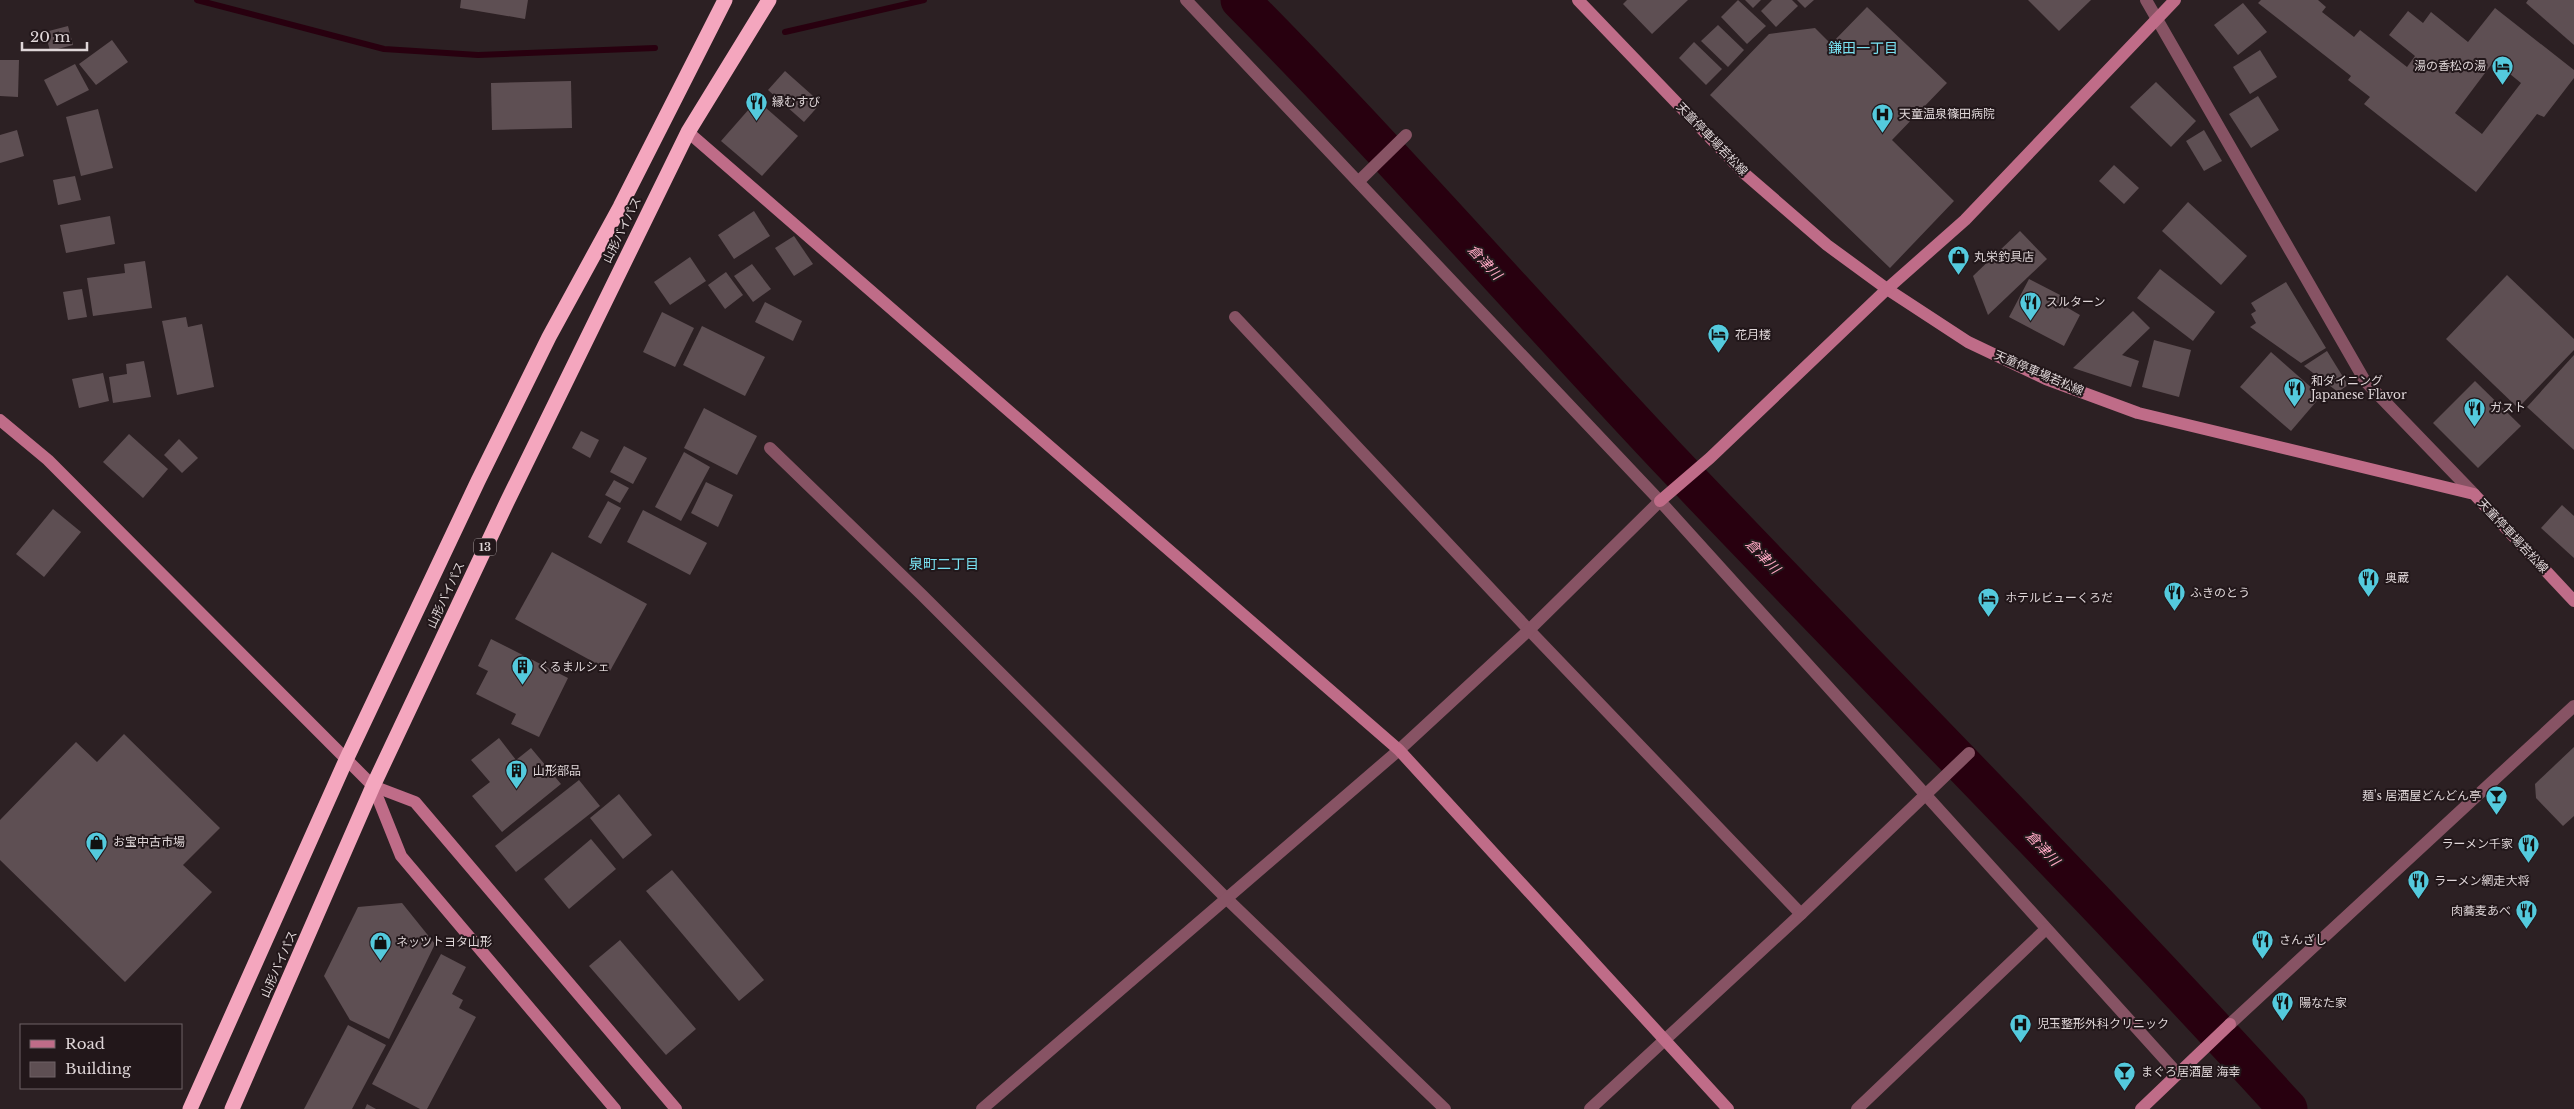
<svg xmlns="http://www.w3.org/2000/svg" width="2574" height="1109" viewBox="0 0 2574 1109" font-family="'Libre Baskerville','Noto Sans JP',serif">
<rect width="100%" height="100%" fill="#2c2023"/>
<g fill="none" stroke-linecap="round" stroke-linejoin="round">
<g stroke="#28000f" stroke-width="6">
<path d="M197,0L384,49L478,55L655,48"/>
<path d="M785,32L924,0"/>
</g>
<path stroke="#28000f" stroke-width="39" d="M1240,0C1386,147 1522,303 1664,454C1872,673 2085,886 2288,1109"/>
</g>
<g fill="#5e4f53" fill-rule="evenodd">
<path d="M461,0H528L525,19L460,8Z"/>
<path d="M1627,0H1688L1652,34L1623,4Z"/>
<path d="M1738,0L1766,26L1747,44L1721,17Z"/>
<path d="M1745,0H1761L1753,8Z"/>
<path d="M1772,0H1792L1798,6L1776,27L1761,11Z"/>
<path d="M1797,0H1814L1805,8Z"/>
<path d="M2028,0H2091L2059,31Z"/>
<path d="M2261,0H2318L2326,7L2322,12L2354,37L2360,30L2407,67L2415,56L2389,35L2408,11L2423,23L2431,12L2468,42L2495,8L2574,70V78L2544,117L2537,114L2476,192L2364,104L2370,97L2348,80L2351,76L2258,3ZM2494,61L2521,83L2482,134L2455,113Z"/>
<path d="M2528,0H2574V45L2526,3Z"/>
<path d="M2243,3L2267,32L2238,55L2214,25Z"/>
<path d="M1867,7L1947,83L1892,140L1954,201L1890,268L1710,95L1769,34L1815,28L1831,44Z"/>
<path d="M1718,25L1744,50L1728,67L1701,41Z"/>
<path d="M68,26L73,45L50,51L45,32Z"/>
<path d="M112,40L128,62L96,85L79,64Z"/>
<path d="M1694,42L1722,69L1706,85L1679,58Z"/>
<path d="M2260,50L2277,77L2250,94L2233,67Z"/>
<path d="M0,60H19L18,97L0,96Z"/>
<path d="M75,64L89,90L57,106L44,80Z"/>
<path d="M785,71L821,103L804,122L768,90Z"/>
<path d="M571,81L572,128L492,130L491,83Z"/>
<path d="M2156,82L2196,121L2171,147L2130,107Z"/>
<path d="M2258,96L2279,130L2251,148L2229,114Z"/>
<path d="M757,100L798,136L762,176L721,141Z"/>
<path d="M98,109L113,168L81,176L66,117Z"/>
<path d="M17,130L24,156L0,163V135Z"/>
<path d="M2204,130L2222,161L2204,171L2186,141Z"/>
<path d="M2114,165L2139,188L2124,204L2099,181Z"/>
<path d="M75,176L81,200L58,205L53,180Z"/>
<path d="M2188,202L2247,256L2221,285L2162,231Z"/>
<path d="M754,211L770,236L734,259L718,235Z"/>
<path d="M110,216L115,244L66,253L60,225Z"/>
<path d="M2020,231L2047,259L1988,315L1973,276Z"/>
<path d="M794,236L813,264L794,276L775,248Z"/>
<path d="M690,257L706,281L670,305L654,282Z"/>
<path d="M145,261L152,308L93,316L87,278L125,273L124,264Z"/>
<path d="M752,264L771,289L753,302L734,276Z"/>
<path d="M2160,269L2215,312L2193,341L2137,298Z"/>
<path d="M726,272L743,295L725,309L708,285Z"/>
<path d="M2507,275L2574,339V350L2518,408L2446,339Z"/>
<path d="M2029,279L2064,297L2061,304L2080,315L2064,346L2009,317Z"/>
<path d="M2286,282L2326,348L2301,363L2250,327L2256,323L2251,314L2256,311L2251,303Z"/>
<path d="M82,289L87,317L68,320L63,292Z"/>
<path d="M765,302L802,321L793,341L755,322Z"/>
<path d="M2133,311L2150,328L2122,355L2139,361L2131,387L2073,368Z"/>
<path d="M662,312L694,328L675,367L643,352Z"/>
<path d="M186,317L188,327L202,324L214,387L177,395L162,321Z"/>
<path d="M702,326L765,357L745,396L683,365Z"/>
<path d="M2154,340L2191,350L2179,397L2142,387Z"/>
<path d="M2327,351L2348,385L2338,392L2304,366Z"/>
<path d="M2271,352L2321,396L2291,431L2240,387Z"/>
<path d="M2574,355V450L2527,407Z"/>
<path d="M144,361L151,397L113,403L109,377L127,374L126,364Z"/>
<path d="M103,373L109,401L79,408L72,379Z"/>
<path d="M2475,381L2521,426L2478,468L2433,423Z"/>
<path d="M704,408L757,436L737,475L684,448Z"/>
<path d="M581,431L599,440L590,458L572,448Z"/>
<path d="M129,434L168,469L143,498L103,462Z"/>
<path d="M179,439L198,458L182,473L164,455Z"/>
<path d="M624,446L647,458L633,484L610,472Z"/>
<path d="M684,452L710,467L681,521L655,507Z"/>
<path d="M614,480L629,488L620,503L605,495Z"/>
<path d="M706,482L733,495L718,527L691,513Z"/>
<path d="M608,501L621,508L601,544L588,537Z"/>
<path d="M2562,505L2574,516V558L2541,528Z"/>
<path d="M53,509L81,532L44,577L16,554Z"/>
<path d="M643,510L707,543L690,575L627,542Z"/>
<path d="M552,552L647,604L610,671L515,619Z"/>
<path d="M491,639L568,678L539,737L511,724L516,714L476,694L488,671L478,666Z"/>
<path d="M124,734L220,828L183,865L212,892L125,982L0,860V820L76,742L97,762Z"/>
<path d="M499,738L516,760L531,748L561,784L502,832L472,796L490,782L471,760Z"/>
<path d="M2574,747V816L2563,826L2536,798L2535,784Z"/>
<path d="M579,780L600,806L516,872L495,846Z"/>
<path d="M619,794L652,835L623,859L590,818Z"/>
<path d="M591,839L616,869L569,909L544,879Z"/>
<path d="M672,870L764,980L739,1001L646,891Z"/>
<path d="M402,903L435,944L389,1039L350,1020L324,976L358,907Z"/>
<path d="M620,940L696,1029L666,1055L589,966Z"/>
<path d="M441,954L466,967L452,994L463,1000L459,1008L476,1017L427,1109H420L372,1084Z"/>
<path d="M348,1025L386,1045L352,1109H304Z"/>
<path d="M367,1104L376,1109H365Z"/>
</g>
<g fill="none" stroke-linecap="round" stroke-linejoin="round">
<g stroke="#875364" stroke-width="12">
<path d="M1186,0L1660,501L2178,1074"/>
<path d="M2146,0L2365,381L2474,494"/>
<path d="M1359,181L1406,135"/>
<path d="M1235,317L1529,630L1801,914"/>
<path d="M770,448L922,595L1226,898L1445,1109"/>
<path d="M2230,1024L2574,706"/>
<path d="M982,1109L1399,750L1529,630L1660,501"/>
<path d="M1590,1109L1801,914L1969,753"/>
<path d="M1857,1109L2046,929"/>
</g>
<g stroke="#bf6c88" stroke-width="12">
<path d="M1578,0L1745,174L1827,245L1887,289L1968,342L2046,379L2138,413L2474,494L2574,601"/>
<path d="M688,132L1399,750L1728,1109"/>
<path d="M0,420L48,460L373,786L401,856L615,1109"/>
<path d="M1660,501L1710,458L1887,289L1965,220L2175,0"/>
<path d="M373,786L415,802L676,1109"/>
<path d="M2141,1109L2230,1024"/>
</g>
<g stroke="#f4a6be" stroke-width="15">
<path d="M190,1109L346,760L478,481L549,337L620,207L725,0"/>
<path d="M232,1109L373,786L507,502L688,132L769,0"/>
</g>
</g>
<defs>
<symbol id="hotel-pin" viewBox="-11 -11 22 30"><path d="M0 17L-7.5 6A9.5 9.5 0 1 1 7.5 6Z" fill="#54cadd" stroke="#22171a"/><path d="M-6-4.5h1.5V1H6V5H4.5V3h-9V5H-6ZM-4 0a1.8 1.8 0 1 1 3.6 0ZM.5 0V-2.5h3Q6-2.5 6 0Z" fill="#111"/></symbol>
<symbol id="restaurant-pin" viewBox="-11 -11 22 30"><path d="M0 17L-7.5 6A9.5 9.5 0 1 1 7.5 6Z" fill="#54cadd" stroke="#22171a"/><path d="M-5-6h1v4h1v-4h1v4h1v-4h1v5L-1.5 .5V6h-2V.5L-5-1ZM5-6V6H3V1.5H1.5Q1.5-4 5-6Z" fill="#111"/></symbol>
<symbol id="hospital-pin" viewBox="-11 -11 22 30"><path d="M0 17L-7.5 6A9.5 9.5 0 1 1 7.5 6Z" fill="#54cadd" stroke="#22171a"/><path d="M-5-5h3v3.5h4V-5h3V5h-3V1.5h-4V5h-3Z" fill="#111"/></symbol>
<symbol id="shop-pin" viewBox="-11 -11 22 30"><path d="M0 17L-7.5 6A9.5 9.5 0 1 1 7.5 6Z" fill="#54cadd" stroke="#22171a"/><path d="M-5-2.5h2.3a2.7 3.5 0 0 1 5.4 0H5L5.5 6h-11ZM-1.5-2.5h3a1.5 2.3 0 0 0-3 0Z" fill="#111"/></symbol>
<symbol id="building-pin" viewBox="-11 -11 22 30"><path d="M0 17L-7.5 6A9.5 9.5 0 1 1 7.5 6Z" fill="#54cadd" stroke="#22171a"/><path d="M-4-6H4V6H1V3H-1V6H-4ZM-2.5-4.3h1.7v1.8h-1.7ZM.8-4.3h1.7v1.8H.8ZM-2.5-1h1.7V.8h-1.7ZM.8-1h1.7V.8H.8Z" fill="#111"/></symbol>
<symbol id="bar-pin" viewBox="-11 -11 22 30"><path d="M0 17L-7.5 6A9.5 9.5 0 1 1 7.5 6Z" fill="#54cadd" stroke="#22171a"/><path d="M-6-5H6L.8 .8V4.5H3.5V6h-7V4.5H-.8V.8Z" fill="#111"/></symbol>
</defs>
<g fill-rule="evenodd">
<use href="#hotel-pin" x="2490" y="54" width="25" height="34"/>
<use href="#restaurant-pin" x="744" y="90" width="25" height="34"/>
<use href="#hospital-pin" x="1870" y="102" width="25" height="34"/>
<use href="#shop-pin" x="1946" y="244" width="25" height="34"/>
<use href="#restaurant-pin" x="2018" y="290" width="25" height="34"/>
<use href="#hotel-pin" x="1706" y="322" width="25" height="34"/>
<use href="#restaurant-pin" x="2282" y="376" width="25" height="34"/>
<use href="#restaurant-pin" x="2462" y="396" width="25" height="34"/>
<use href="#restaurant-pin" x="2356" y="566" width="25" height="34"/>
<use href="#restaurant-pin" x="2162" y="580" width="25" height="34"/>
<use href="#hotel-pin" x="1976" y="586" width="25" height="34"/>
<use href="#building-pin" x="510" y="654" width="25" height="34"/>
<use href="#building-pin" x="504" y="758" width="25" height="34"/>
<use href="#bar-pin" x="2484" y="784" width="25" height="34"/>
<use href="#shop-pin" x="84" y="830" width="25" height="34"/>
<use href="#restaurant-pin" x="2516" y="832" width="25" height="34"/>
<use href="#restaurant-pin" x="2406" y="868" width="25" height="34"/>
<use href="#restaurant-pin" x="2514" y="898" width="25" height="34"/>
<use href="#restaurant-pin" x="2250" y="928" width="25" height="34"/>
<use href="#shop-pin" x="368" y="930" width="25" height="34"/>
<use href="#restaurant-pin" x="2270" y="990" width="25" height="34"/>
<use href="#hospital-pin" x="2008" y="1012" width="25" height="34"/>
<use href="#bar-pin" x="2112" y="1060" width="25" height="34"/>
</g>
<g text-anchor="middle" stroke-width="4" stroke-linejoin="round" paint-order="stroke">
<rect fill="#22171a" stroke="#a69d9f" stroke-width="1" x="474" y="538.5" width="22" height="17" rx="4"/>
<g font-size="11" font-weight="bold" fill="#dfd6d8">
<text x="485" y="551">13</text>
</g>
<g font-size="12" fill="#dfd6d8" stroke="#22171a" text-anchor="start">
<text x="2486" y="70" text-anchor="end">湯の香松の湯</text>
<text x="772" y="106">縁むすび</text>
<text x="1899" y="118">天童温泉篠田病院</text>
<text x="1974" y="261">丸栄釣具店</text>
<text x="2046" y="306">スルターン</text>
<text x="1735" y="339">花月楼</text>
<text x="2311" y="385">和ダイニング<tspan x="2311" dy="14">Japanese Flavor</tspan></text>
<text x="2490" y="412">ガスト</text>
<text x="2385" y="582">奥蔵</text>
<text x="2190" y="597">ふきのとう</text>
<text x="2005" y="602">ホテルビューくろだ</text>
<text x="538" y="671">くるまルシェ</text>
<text x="533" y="775">山形部品</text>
<text x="2481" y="800" text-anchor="end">麺's 居酒屋どんどん亭</text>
<text x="113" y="846">お宝中古市場</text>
<text x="2513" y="848" text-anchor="end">ラーメン千家</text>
<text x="2434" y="885">ラーメン網走大将</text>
<text x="2511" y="915" text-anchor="end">肉蕎麦あべ</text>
<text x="2279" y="944">さんざし</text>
<text x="396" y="946">ネッツトヨタ山形</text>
<text x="2299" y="1007">陽なた家</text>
<text x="2037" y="1028">児玉整形外科クリニック</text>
<text x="2141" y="1076">まぐろ居酒屋 海幸</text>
</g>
<g font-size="12" fill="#dfd6d8" stroke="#22171a">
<text transform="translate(1712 139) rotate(46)" y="4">天童停車場若松線</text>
<text transform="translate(622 230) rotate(-64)" y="4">山形バイパス</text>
<text transform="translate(2039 373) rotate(23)" y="4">天童停車場若松線</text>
<text transform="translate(2513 536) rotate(47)" y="4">天童停車場若松線</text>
<text transform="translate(446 595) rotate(-65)" y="4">山形バイパス</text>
<text transform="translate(279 964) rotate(-66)" y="4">山形バイパス</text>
</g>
<g font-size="14" fill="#78e1f1" stroke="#22171a">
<text x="1863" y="53">鎌田一丁目</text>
<text x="944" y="569">泉町二丁目</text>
</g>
<g font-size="14" font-style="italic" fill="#fca7c2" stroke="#22171a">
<text transform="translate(1485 262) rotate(47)" y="5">倉津川</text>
<text transform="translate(1763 556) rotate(46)" y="5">倉津川</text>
<text transform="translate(2043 848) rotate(47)" y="5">倉津川</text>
</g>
</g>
<rect x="20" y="1024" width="162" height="65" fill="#22171a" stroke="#6e6366"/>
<rect x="30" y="1040" width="25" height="8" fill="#bf6c88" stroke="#6e6366"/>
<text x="65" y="1049" font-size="15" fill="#dfd6d8">Road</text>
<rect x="30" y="1062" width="25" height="15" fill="#5e4f53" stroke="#6e6366"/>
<text x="65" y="1074" font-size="15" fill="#dfd6d8">Building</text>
<path d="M22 42v8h65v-8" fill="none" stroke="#dfd6d8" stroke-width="2.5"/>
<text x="30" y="42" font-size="15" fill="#dfd6d8" stroke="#22171a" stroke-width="4" paint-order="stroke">20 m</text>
</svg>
